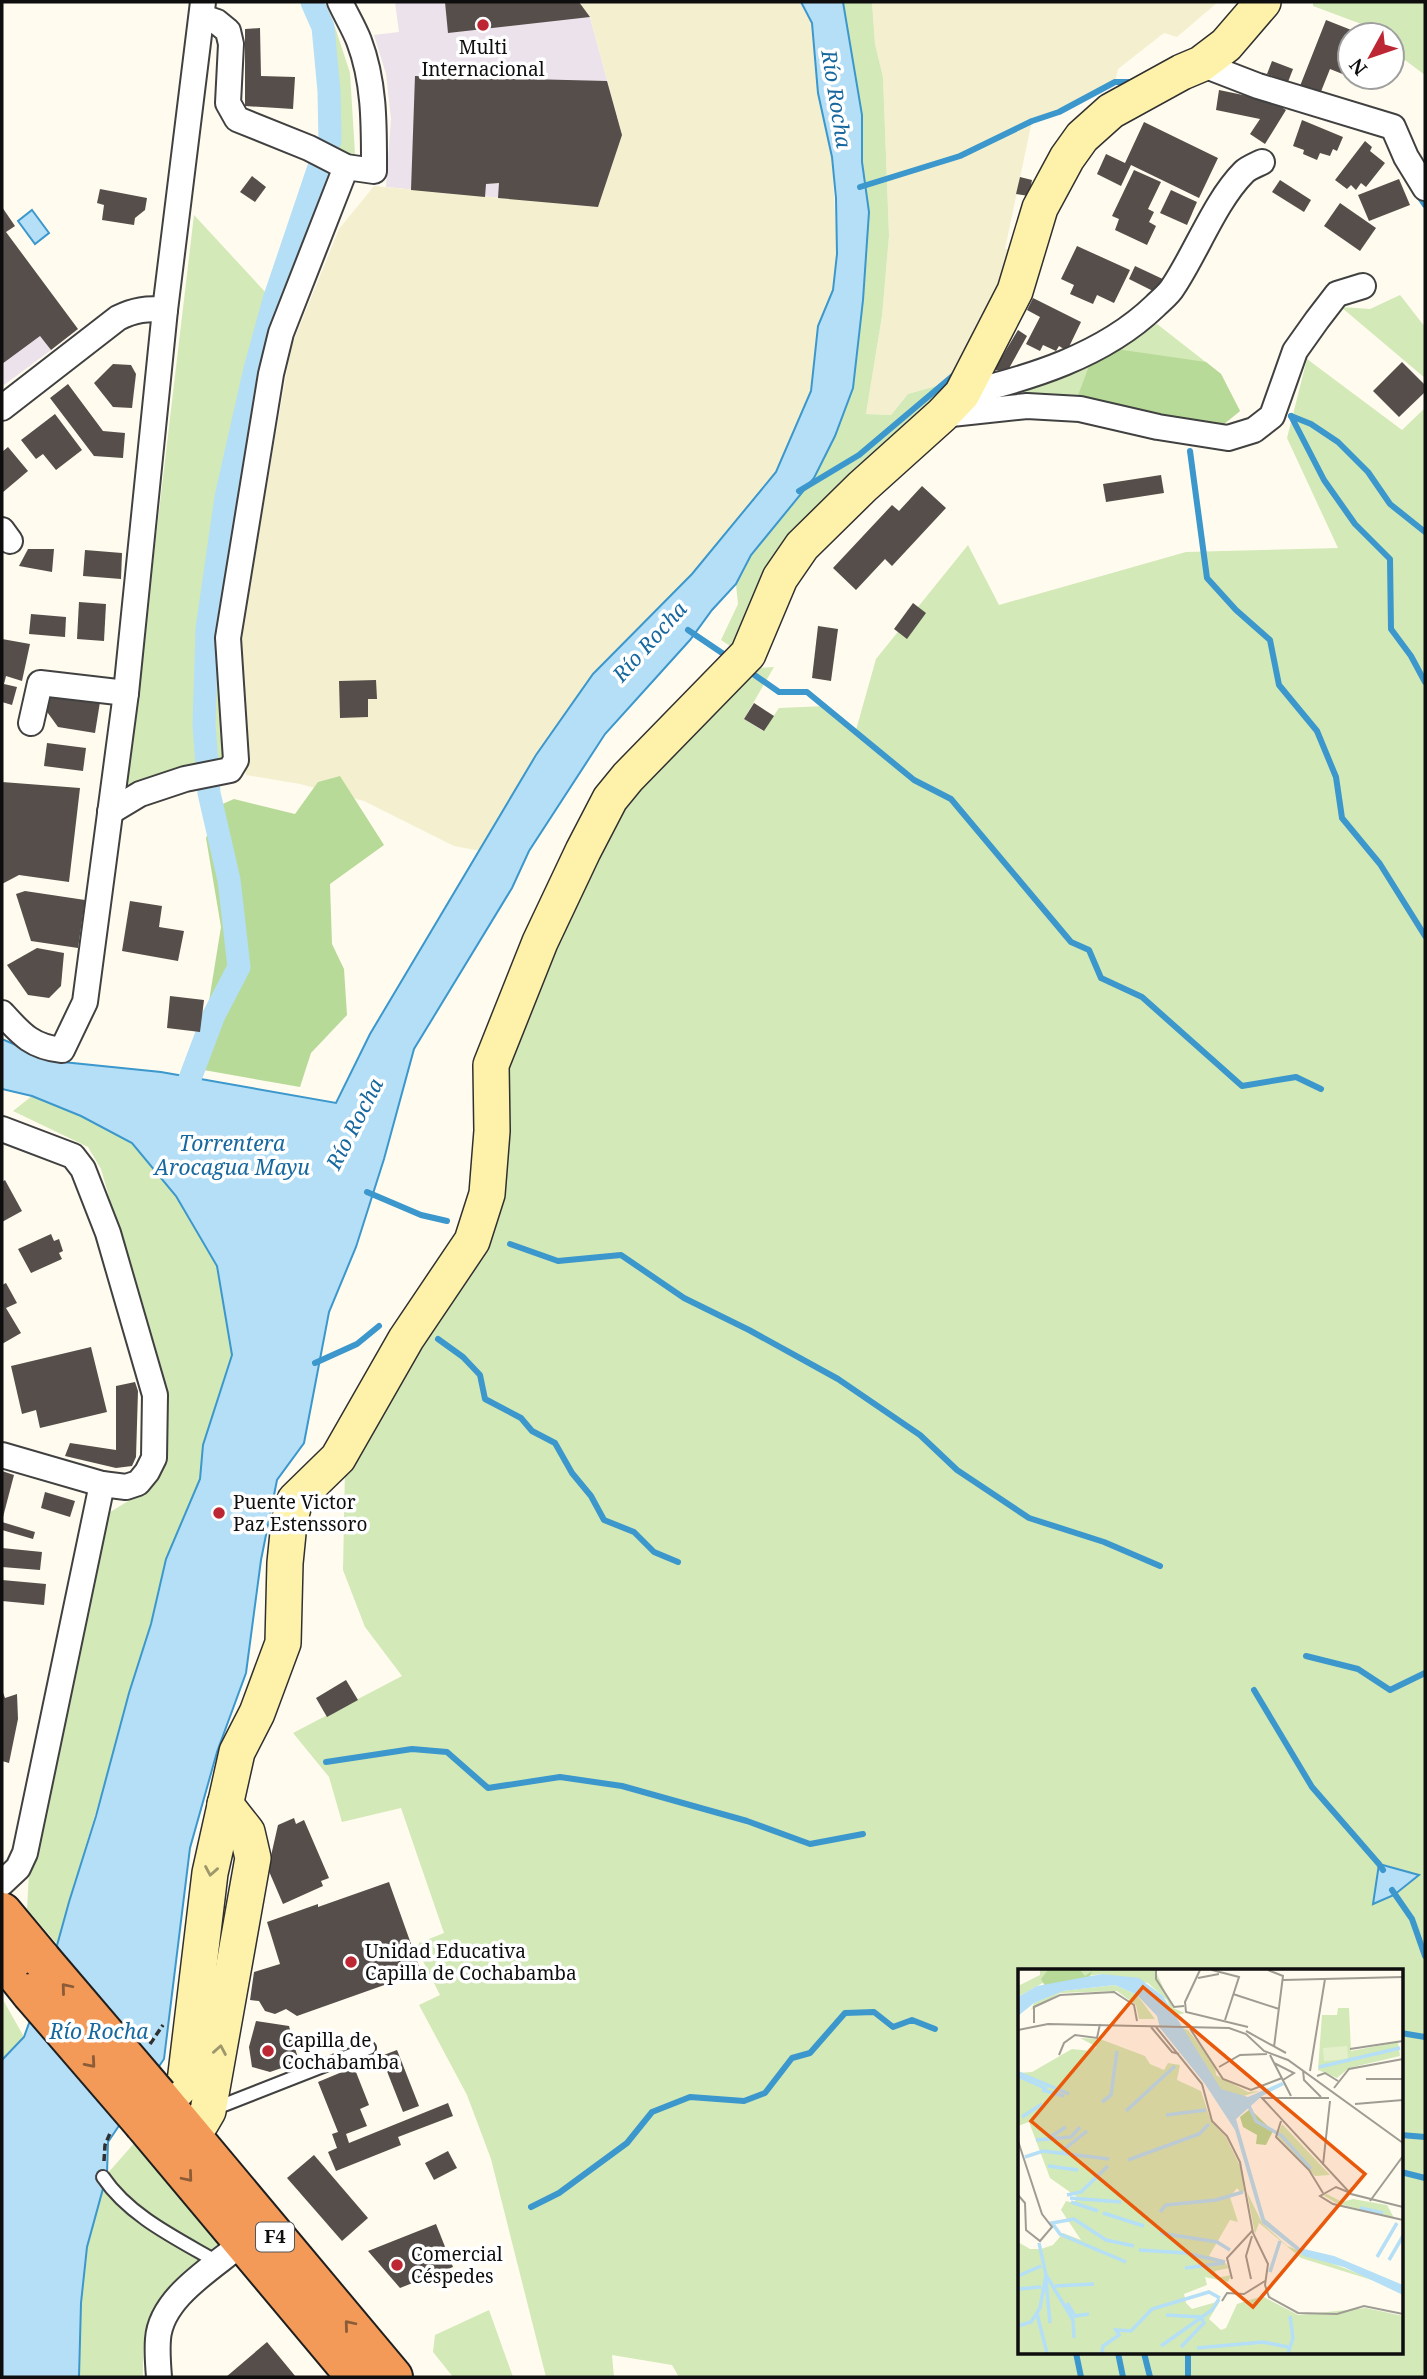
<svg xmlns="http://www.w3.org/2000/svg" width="1427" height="2379" viewBox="0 0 1427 2379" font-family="'Noto Serif',serif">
<rect width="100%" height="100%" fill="#fffbee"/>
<g fill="#ebe2ec">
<path d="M395,2H579L590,17L622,135L598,207L386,187L391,119L386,74L374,35L399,32Z"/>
<path d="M2,262L51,328L40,336L51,350L4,385L2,382Z"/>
</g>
<g fill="#f4f0cf">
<path d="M579,2H801L812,23L818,93L832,157L837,254L833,290L818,326L811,391L776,472L692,574L593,674L536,755L480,851L454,846L364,801L300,784L246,775L239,644L291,347L339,229L374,186L598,207L622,135L590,17Z"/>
<path d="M872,2H1218L1177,37L1164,33L1118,69L1115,82L1059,112L1032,121L1005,249H1019L957,380L908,394L891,415L866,414L882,316L889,236L883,77L875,44Z"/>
</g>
<g fill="#d3e9b8" fill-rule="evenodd">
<path d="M301,2H323L336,30L350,73L355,154L336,152L322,135L312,23Z"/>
<path d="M843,2H872L875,44L883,77L889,236L882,316L866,414L891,415L908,394L957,380L733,648L721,640L738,604L736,584L750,555L814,478L835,436L853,388L863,300L869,212L862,162V115Z"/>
<path d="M1313,2H1425V75L1393,51L1396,37L1313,6Z"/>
<path d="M194,215L280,308L253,394L215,642L224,757L218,766L126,791Z"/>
<path d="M1400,295L1425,327V378L1341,307L1370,309Z"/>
<path d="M1157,324L1221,374L1240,411L1224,424L991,398L1040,385L1089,366Z"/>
<path d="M1307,359L1402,430L1425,408V2377H679L672,2365L612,2355L614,2377H546L491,2159L467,2095L419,2005L440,1995L417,1949L419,1943L444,1933L401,1808L342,1822L329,1777L293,1733L402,1676L365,1627L343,1570L345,1470L455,1280L500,1071L621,794L743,669L774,667L744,719L763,731L779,708L826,706L856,730L876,659L968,545L999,605L1186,552L1338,548L1287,438ZM1019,1971H1401V2353H1019Z"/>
<path d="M32,1096L81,1116L132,1143L176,1196L217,1266L232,1355L203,1445L201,1479L166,1559L151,1624L57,1944L27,1909L29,1874L99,1528L107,1514L151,1487L164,1462L162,1381L101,1169L88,1147L13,1111Z"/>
<path d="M2,1998L24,2037L2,2060Z"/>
<path d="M137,2140L221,2241C195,2264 162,2289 148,2323C143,2335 143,2364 143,2377H79L81,2303L87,2247L107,2174Z"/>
<path d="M489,2310L513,2377H453L433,2352L435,2335Z"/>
</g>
<g fill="#b8da98">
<path d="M1116,349L1206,362L1221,374L1240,411L1224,424L1199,426L1076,401L1089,366Z"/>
<path d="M340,776L384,845L330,884L332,944L344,969L347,1015L311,1053L300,1087L198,1069L221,927L206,838L218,806L234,799L295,814L318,782Z"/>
</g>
<g fill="#b4dff6" stroke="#3b97cc" stroke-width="2">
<path d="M801,2H843L862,115V162L869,212L863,300L853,388L835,436L814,478L751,555L736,584L712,610L690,640L605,734L529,851L512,888L414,1049L384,1159L356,1247L329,1312L304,1443L277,1480L261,1560L246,1673L217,1752L190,1848L164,2059L108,2142L107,2174L87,2247L81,2303L79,2377H2V2060L24,2037L56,1949L69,1902L96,1816L129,1693L151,1624L166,1559L200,1479L203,1445L232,1355L217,1266L176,1196L132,1143L81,1116L32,1096L2,1089V1039L53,1061L161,1072L336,1103L370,1034L536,755L593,674L692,574L776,472L811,391L818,326L833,290L837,254L836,198L832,157L818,93L812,23Z"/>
<path d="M32,210L49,233L35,244L18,221Z"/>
<path d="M1379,1864L1419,1875L1394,1895L1373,1904Z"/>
</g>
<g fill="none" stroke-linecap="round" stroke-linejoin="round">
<g stroke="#3b97cc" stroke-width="6">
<path d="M860,187L960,156L1032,121L1059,112L1115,82H1135"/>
<path d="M1416,192L1425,205"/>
<path d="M1291,416L1324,480L1355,524L1390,559L1391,629L1411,656L1425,682"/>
<path d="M1291,416L1311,424L1338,442L1368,472L1390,504L1425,532"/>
<path d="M1190,451L1207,578L1236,610L1270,640L1279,685L1317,731L1336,777L1342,818L1380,864L1425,936"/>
<path d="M799,491L859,455L955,374"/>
<path d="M688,630L728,657"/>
<path d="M746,669L779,692H807L914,780L951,799L1071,942L1089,950L1101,978L1142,997L1242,1086L1296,1077L1321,1089"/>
<path d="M367,1192L421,1215L447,1221"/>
<path d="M510,1244L558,1261L621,1255L684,1298L749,1330L838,1379L920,1435L957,1470L1029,1518L1104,1542L1160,1566"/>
<path d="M438,1339L463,1357L480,1375L485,1399L521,1418L532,1431L555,1443L572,1473L591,1496L604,1520L634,1532L654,1552L678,1562"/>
<path d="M315,1363L357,1344L379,1326"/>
<path d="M1306,1656L1358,1669L1390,1690L1425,1673"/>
<path d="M1254,1690L1312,1787L1379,1864L1383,1870"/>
<path d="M326,1762L412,1749L447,1752L488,1788L560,1777L622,1786L747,1821L810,1844L863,1834"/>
<path d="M1392,1890L1412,1919L1425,1956"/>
<path d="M1401,2033L1425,2037"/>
<path d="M1401,2135L1425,2137"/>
<path d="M1401,2172L1425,2178"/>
<path d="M531,2207L559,2193L627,2143L652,2112L690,2097L744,2101L765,2093L792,2058L810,2053L845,2013L874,2012L893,2027L912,2020L935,2029"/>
<path d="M1076,2353L1081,2377"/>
<path d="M1118,2353L1123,2377"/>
<path d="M1144,2353L1150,2377"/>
<path d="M1188,2353V2377"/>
</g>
<g stroke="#b4dff6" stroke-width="23">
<path d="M312,2L323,27L329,91L330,141"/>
<path d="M180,1105L214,1015L239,967L229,880L209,793L204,724L207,629L226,497L255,369L274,300L319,167"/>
</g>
</g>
<g fill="#564e4a">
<path d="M445,2H579L590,17L448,33Z"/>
<path d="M1326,20L1364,35H1350V77L1330,69L1320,94L1300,86Z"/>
<path d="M260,28L261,76L295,77L293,109L245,106V29Z"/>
<path d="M1272,61L1293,69L1288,82L1267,74Z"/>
<path d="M415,76L607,81L622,135L598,207L498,198L499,183L486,184L485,197L411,190Z"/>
<path d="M1219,90L1272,101L1286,110L1265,144L1250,134L1260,119L1216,110Z"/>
<path d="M1302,120L1343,137L1337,151L1333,149L1330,156L1320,153L1317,160L1303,154L1304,150L1293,146Z"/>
<path d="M1144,122L1218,158L1199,198L1131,165L1121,186L1097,174L1106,154L1125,163Z"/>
<path d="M1365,141L1372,147L1370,151L1385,163L1366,187L1361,183L1356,190L1351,185L1347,189L1335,180Z"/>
<path d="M1134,170L1161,182L1148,209L1154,212L1149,222L1156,226L1147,245L1115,230L1119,219L1112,216Z"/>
<path d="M252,176L266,187L255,202L240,192Z"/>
<path d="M1020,177L1032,180L1029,196L1016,194Z"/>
<path d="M1399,179L1410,205L1369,221L1358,195Z"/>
<path d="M1280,180L1311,200L1304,212L1272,192Z"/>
<path d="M100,189L147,198L145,210L135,218L134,225L102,220L104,205L97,203Z"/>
<path d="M1171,190L1197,202L1187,225L1160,213Z"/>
<path d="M1340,203L1376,228L1360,251L1324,226Z"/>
<path d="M2,207L15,226L6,232L78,329L51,350L40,336L2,364Z"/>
<path d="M1077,246L1130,270L1114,303L1097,295L1093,304L1070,294L1074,285L1061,279Z"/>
<path d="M1135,266L1167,281L1157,293L1129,279Z"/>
<path d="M1033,298L1081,322L1067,351L1059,346L1056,351L1043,345L1040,351L1026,344L1040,317L1027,310Z"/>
<path d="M1018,330L1027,336L1007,372L994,370Z"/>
<path d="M1402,362L1425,385V392L1399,417L1373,391Z"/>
<path d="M113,364L131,365L136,374L132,408L113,407L94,383Z"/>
<path d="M68,384L103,431L125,433L123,458L94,456L50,398Z"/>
<path d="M55,414L82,450L56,470L43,454L36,459L21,440Z"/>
<path d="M8,447L28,471L2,493V452Z"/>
<path d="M1161,475L1164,493L1106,502L1103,484Z"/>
<path d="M922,486L946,508L892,566L885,559L856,590L833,568L892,505L899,511Z"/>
<path d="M28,549H54L52,572L19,566Z"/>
<path d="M85,550L122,553L121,579L83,576Z"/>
<path d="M79,602L106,604L104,641L77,639Z"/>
<path d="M913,603L926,613L907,639L894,629Z"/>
<path d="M31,614L66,617L65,637L29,634Z"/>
<path d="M818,626L838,629L831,681L812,678Z"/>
<path d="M2,639L30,644L22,681L6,676L4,684L17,687L12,705L2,702Z"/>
<path d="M376,680L377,699H368V717L340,718L339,681Z"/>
<path d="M47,694L100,702L95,733L58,727L45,709Z"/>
<path d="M754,703L774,716L764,731L744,719Z"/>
<path d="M47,743L86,748L83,771L44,766Z"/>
<path d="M2,782L80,788L69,882L19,875L2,884Z"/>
<path d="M25,891L85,900L78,948L31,941L16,894Z"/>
<path d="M130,901L162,906L159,927L184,931L178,961L122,951Z"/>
<path d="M37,948L64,953L61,986L49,998L28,995L7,965Z"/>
<path d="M170,996L204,1000L200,1032L167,1028Z"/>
<path d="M5,1180L22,1211L2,1222V1182Z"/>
<path d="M51,1234L54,1241L59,1239L63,1251L59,1253L62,1259L31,1273L18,1249Z"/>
<path d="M6,1283L17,1303L6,1308L21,1333L2,1344V1285Z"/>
<path d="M91,1347L107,1412L40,1428L36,1410L22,1414L11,1366Z"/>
<path d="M135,1382L138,1391L136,1457L132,1466L116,1468L65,1456L70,1443L116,1450V1386Z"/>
<path d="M2,1471L14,1475L3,1517L2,1516Z"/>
<path d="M45,1492L75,1501L70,1517L41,1508Z"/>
<path d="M2,1522L35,1532L33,1539L2,1530Z"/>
<path d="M2,1548L42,1552L40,1570L2,1567Z"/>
<path d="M2,1580L46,1584L44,1605L2,1601Z"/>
<path d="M346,1680L358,1700L327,1717L316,1698Z"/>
<path d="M2,1690L5,1698L17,1694L18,1719L9,1763L2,1761Z"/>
<path d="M294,1818L296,1824L304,1820L329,1878L321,1881L323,1886L283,1904L268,1869L278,1825Z"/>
<path d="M389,1882L421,1972L297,2016L286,2009L275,2014L265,2011L259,2001L250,2000L254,1972L280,1964L267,1922L318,1904V1907Z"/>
<path d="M256,2021L289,2026L299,2062L270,2072L252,2067L249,2047Z"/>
<path d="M397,2050L419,2106L403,2112L381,2056Z"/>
<path d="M354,2067L369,2105L360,2109L367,2126L346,2134L349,2143L448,2103L453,2116L398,2137L401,2145L336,2171L328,2152L337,2148L332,2134L338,2132L318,2082Z"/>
<path d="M448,2151L457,2168L434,2180L425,2163Z"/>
<path d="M314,2155L368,2218L342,2241L287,2178Z"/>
<path d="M436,2224L453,2267L400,2288L368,2251Z"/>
<path d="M267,2342L296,2377H226Z"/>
</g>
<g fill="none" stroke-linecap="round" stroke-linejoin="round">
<defs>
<g id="lane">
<path d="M211,2110L369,2048"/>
<path d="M103,2177C130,2217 178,2239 219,2263"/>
</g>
<g id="street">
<path d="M202,17L217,22L228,31L231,44L228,103L237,119L309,148L346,167L374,171C374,127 375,83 359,41C354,28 346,15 340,2"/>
<path d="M1201,64L1258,86L1393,127L1406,157L1425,188"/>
<path d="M962,394C1030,378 1103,356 1155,306C1161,300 1169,294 1173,287C1196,253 1215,201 1244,172C1248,168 1256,165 1262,162"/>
<path d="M2,408L118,318C134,310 147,308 165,310"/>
<path d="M942,415L1027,406L1080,409L1158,427L1228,438L1254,430L1272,416L1295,351L1317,320L1337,294L1363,286"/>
<path d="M2,530L10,541"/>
<path d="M31,723L40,683L126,693"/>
<path d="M110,812L140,794L185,779L230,770L236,760L228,638L271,374L281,333L346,167"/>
<path d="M2,1013C21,1034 32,1047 62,1050L85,1002L126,693L165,310L203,2"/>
<path d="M2,1129L73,1156L83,1169L108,1233L155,1395L154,1458L147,1472L138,1483L126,1487L102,1484L2,1455"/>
<path d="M2,1883L18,1868L25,1853L102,1484"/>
<path d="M159,2377C158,2365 157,2351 158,2339C161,2297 213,2268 242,2243"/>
</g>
<g id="secondary">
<path d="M164,2104L185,2082L210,1873L237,1752L257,1713L283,1643L285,1563L289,1523L295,1500L338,1458L406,1339L472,1241L487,1194L492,1131L491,1065L540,942L583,851L610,799L628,777L748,654L780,578L802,546L862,487L942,415L962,394L1015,291L1040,208L1067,158L1082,137L1111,111L1182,72L1201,64L1226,45L1263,2"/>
<path d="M188,2134L201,2123L208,2111L253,1858L247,1832L225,1804"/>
</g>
<g id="highway">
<path d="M2,1912L42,1960"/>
<path d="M2,1957L31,1993"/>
<path d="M158,2096L393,2377"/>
<path d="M144,2124L356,2377"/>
</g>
</defs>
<use href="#lane" stroke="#414141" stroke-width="16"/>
<use href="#street" stroke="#414141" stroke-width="28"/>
<use href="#secondary" stroke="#303030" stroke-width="38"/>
<use href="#highway" stroke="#1f1f1f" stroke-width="42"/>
<g stroke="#303030" stroke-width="3.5" stroke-dasharray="7 3.5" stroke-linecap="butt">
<path d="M150,2044L163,2025"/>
<path d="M104,2161L105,2145L111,2131"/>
</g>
<use href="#lane" stroke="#fff" stroke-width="12"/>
<use href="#street" stroke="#fff" stroke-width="24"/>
<use href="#secondary" stroke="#fef2aa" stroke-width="35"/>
<use href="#highway" stroke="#f39a58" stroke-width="38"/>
<defs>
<g id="highway-bridge">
<path d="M42,1960L158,2096"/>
<path d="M31,1993L144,2124"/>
</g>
</defs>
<use href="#highway-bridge" stroke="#1f1f1f" stroke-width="42" stroke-linecap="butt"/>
<use href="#highway-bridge" stroke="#f39a58" stroke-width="38"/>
</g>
<defs><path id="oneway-chevron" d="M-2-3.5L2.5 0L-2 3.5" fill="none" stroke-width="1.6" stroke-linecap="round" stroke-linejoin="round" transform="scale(1.75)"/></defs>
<g stroke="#9e976c">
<use href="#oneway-chevron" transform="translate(211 1871) rotate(100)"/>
<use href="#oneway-chevron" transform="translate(220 2050) rotate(-80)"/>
</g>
<g stroke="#8c5b37">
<use href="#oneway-chevron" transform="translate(66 1988) rotate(-130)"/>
<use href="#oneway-chevron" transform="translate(91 2063) rotate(49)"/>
<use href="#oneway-chevron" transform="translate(188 2177) rotate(50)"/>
<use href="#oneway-chevron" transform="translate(349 2325) rotate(-130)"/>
</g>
<g fill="#bd2633" stroke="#fff" stroke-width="2.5">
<circle cx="483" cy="25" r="7"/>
<circle cx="219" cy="1513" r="7"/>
<circle cx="351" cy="1962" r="7"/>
<circle cx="268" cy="2051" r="7"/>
<circle cx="397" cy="2265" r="7"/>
</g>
<g text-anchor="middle" stroke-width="7" stroke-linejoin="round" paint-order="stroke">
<rect fill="#fff" stroke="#565656" stroke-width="2" x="256" y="2222.5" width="38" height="29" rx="5"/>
<g font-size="18" font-weight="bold" fill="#0e0e0e">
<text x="275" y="2243">F4</text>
</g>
<g font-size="19" fill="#0e0e0e" stroke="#fff" text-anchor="start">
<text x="483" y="54" text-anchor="middle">Multi<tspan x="483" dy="22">Internacional</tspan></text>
<text x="233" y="1509">Puente Victor<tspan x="233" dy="22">Paz Estenssoro</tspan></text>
<text x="365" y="1958">Unidad Educativa<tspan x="365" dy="22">Capilla de Cochabamba</tspan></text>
<text x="282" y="2047">Capilla de<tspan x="282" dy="22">Cochabamba</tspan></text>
<text x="411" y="2261">Comercial<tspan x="411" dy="22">Céspedes</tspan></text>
</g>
<g font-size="21" font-style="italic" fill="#17689f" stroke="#fff">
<text transform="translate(836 99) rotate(81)" y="7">Río Rocha</text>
<text transform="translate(650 642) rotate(-48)" y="7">Río Rocha</text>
<text transform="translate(355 1124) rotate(-63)" y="7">Río Rocha</text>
<text x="232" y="1151">Torrentera<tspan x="232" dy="24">Arocagua Mayu</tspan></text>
<text x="99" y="2039">Río Rocha</text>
</g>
</g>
<g transform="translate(1018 1969)">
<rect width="385" height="385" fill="#fffbee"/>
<path d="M22,1H137L155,39L167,44L155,47L149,31L130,14L84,5L28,12L0,28V17L22,6ZM97,16L119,26L137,50H121L118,36L99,22L42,24L13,41L16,34L44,22ZM320,39H331L333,82L380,73L382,87L331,99L319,109L300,101L304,46H319ZM161,58L170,61L197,96L198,106L230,123L242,122L222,128L202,120ZM62,69L82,70L127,87L132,95L146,101L150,94L162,96L159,111L183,122L193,152L208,168L224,201L226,222L224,225L219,219L212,228L220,253L212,251L191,287L205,291L211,299L197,302L198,309L213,306L210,313L187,308L189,316L166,325L168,334L174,340L202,332L191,350L203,361L208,359L219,335L244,327L280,346L348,339L385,347V384H0V273L12,280H23L35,276L45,264L63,271L43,241L48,232L56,234L59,228L32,209L11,153L0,157V104L14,103L54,80L73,82L79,78ZM264,155L312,206L297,207L259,167ZM229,223L244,254L269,277L370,316L283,289L241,254L237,265ZM309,225L324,233L335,230L369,236L376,249L318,234L305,226Z" fill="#d3e9b8"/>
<path d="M30,1H62L67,7L74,2L71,9L27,17L23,10ZM232,140L255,162L248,176L238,175L239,166L225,158L222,148Z" fill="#b8da98"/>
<path d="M329,77L330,90L306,92L305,79Z" fill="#e4f0ca"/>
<path d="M84,5L121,9L145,27L203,120L230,128L264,113L266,116L244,127L218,150L247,250L282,279L316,287L385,316V326L326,298L286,287L244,254L217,161L187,115L142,59L139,47L119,26L97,16L45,22L16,34L0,47V28L19,17Z" fill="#b4dff6"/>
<path fill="none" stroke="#b4dff6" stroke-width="3.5" d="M301,98L382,79M1,104L51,125M0,107L29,120M24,121L46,127M84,133L93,126L99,82M231,137L238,152L264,167L293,200M108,142L157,97M148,146L188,141M4,148L24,135M29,170L48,158M18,171L53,168L62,158M44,182L69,162M7,188L25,182L91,190M110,191L181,165L191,155M30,197L60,201M49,226L63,223L90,197M52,229L103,233M53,233L80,242M342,239L365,244M142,243L148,236L198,231L225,223M85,244L126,257M142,264L199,273L212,281M121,281L168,284L207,293M359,288L379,254M371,291L385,267M108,293L42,265L34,254L56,250L88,271L116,277M167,299L206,294M252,303L262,272M28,306L55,351L56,369M0,307L23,297M28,311L32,354M37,317L76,315M0,320L23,318M49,334L57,347L71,345M19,345L29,384M148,346L183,348L186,354L163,378M0,357L13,353L22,339L28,306L21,274M143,377L194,341L201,330M179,379L245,373L270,378M84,384L85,377L101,366L98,361L113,362L134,340L191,323L202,329M270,384L275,369L272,347"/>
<path fill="none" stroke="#9f9c94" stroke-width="2" d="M138,1V10L156,38L166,37M182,1L167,33L168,43L230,58M194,1L221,8L207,51M250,1L265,7L256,78M180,9L201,5M265,11L385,8M215,25L261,40M16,54V38L42,26L96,23L116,36L119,52M133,58L154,83L161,85M138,58L184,115L194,152L209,167L222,193L235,264L250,295L247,316L251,328L280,344L319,345L346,337L385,345M171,58L205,110L233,121L264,109M0,61L30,55L211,59L228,65L246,82L270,91L385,174M228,62L268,84M332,80L385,72M41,86L46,74L57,66L79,69L82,55M252,86L273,127M256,94L276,104L265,111M201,98L222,86L249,85M285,101L286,111L303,128M292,102L307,10M299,107L307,104L320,112M348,110H385M316,119L331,100L385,90M311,129H244L333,225L385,238M337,135L385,131M263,152L258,168L291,201L305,224M0,172L24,245L34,258L22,272L8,261L7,234L0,226M305,196L312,132M330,223L318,218L302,227L315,235L385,251M352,232L385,187M214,310L209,289L235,261M233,310L228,287L234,267M204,332L209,324L226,325L247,312"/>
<path fill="#e8590c" fill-opacity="0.15" stroke="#e8590c" stroke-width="3.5" d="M125,18L347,205L235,338L13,152Z"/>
<rect width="385" height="385" fill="none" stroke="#0e0e0e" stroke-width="3.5"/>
</g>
<rect width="1427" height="2379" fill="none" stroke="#0e0e0e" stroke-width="7"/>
<g transform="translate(1371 56) rotate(230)"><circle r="33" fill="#ffffff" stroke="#9f9f9f" stroke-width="2"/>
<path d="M0-5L12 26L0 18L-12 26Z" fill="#bd2633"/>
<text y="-10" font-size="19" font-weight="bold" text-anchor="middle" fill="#0e0e0e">N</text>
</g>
</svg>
